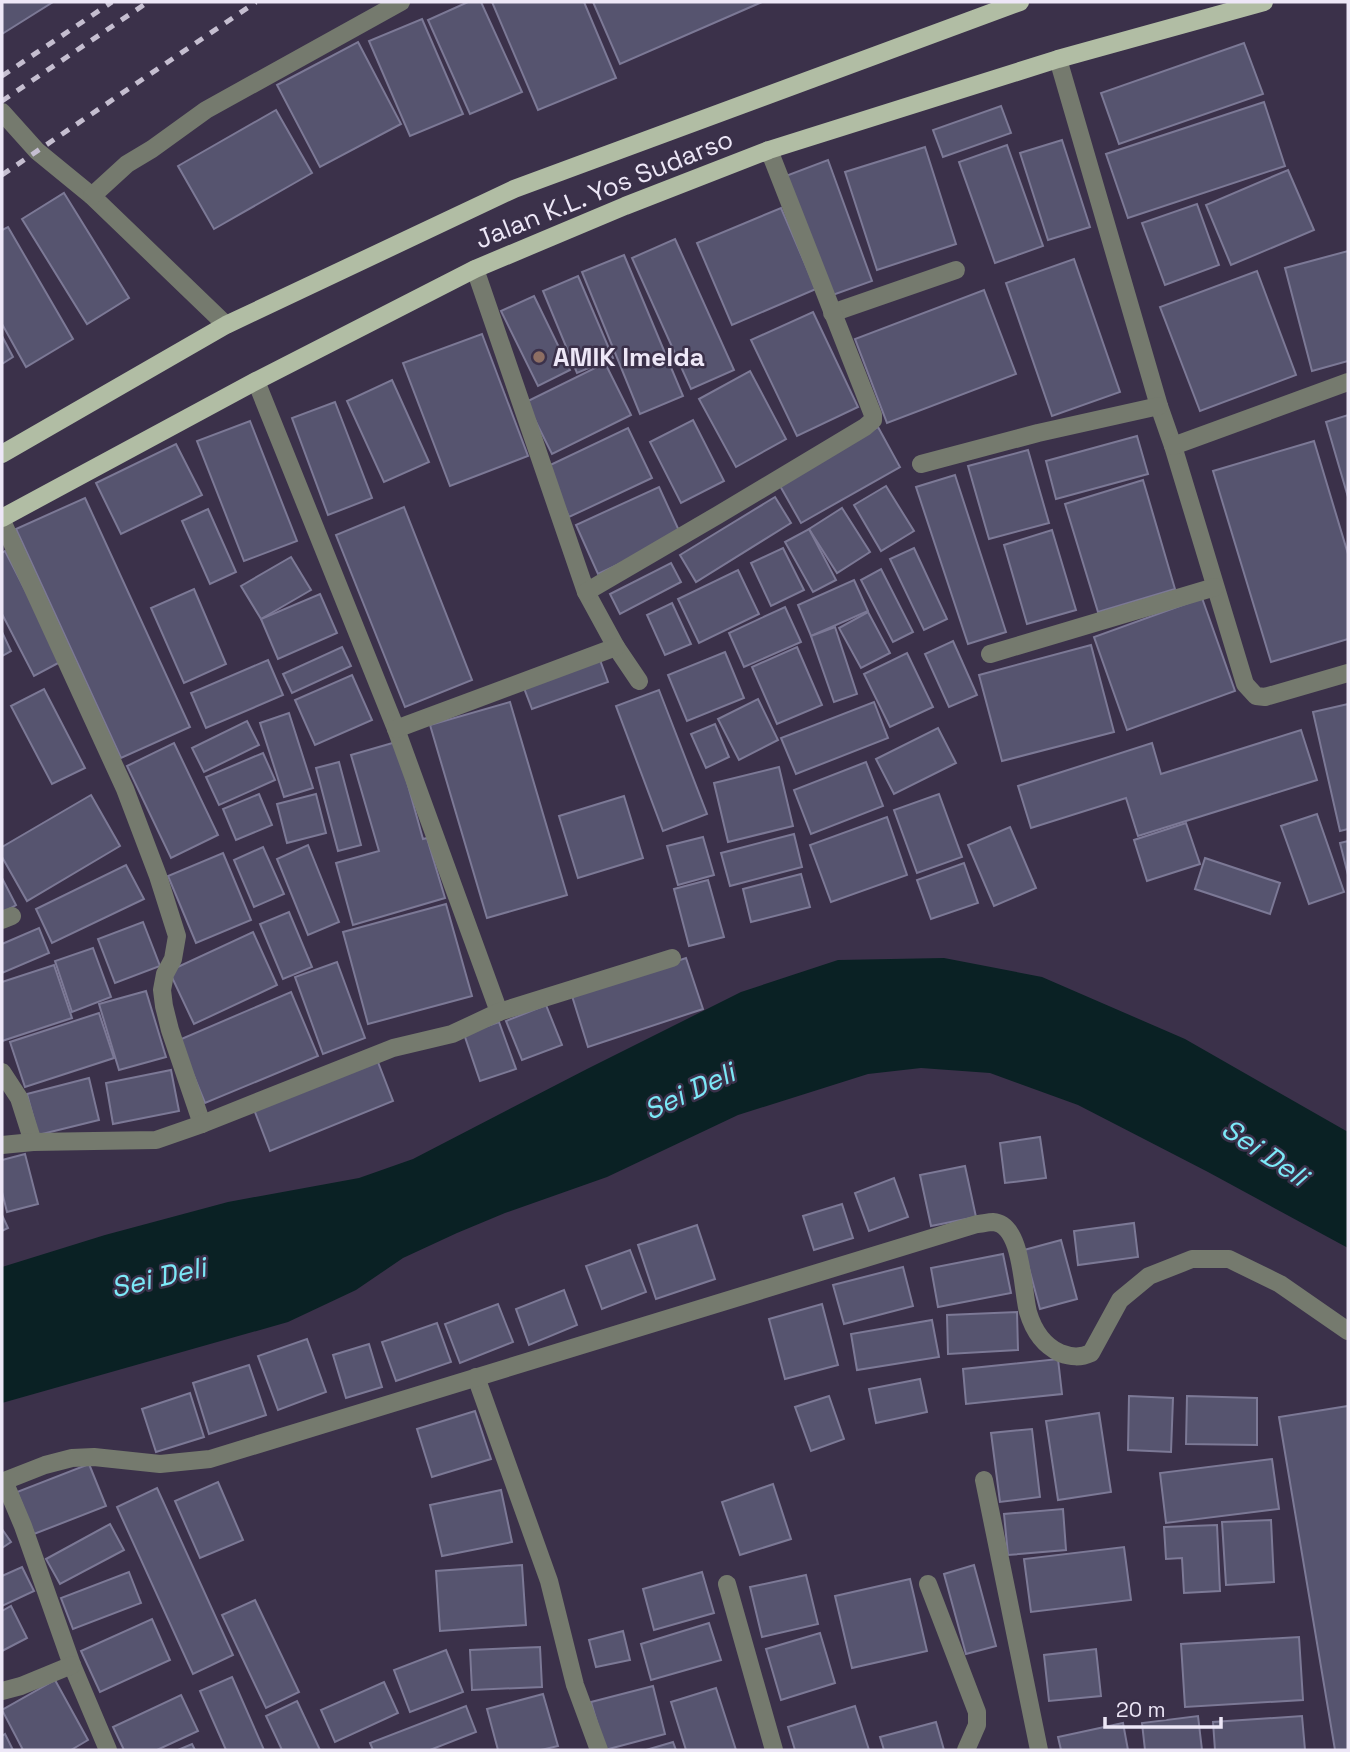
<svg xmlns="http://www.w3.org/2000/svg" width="1350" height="1752" viewBox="0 0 1350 1752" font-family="'Space Grotesk',sans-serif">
<rect width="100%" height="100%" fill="#3b314a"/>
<path fill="#0a2124" d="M944,958L1042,977L1185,1039L1348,1132V1248L1208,1172L1078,1105L990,1073L921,1068L868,1074L738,1115L607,1177L505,1213L457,1233L403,1258L356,1290L288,1322L2,1403V1267L105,1235L228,1202L359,1178L413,1159L587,1069L741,992L838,960Z"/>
<g fill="#56546f" stroke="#7c7996" stroke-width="2">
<path d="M2,2H53L2,34Z"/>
<path d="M468,2H481L522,92L470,114L428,20Z"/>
<path d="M492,2H584L616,78L538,110Z"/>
<path d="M593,2H762L620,64Z"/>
<path d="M422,19L463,114L410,136L369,41Z"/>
<path d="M358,42L401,124L320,167L277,85Z"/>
<path d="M1244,43L1263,94L1119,144L1101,93Z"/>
<path d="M1264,102L1285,166L1128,218L1106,154Z"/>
<path d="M1001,106L1011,133L943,157L933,130Z"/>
<path d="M276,110L312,173L214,229L178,166Z"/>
<path d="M1062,140L1090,227L1048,240L1020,153Z"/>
<path d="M1007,145L1043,246L995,263L959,162Z"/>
<path d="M925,147L956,244L877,270L845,172Z"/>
<path d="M828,160L872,281L827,297L783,177Z"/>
<path d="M1288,170L1314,230L1231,265L1206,205Z"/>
<path d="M64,193L129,298L87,324L22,219Z"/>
<path d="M1197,204L1219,265L1165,285L1142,223Z"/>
<path d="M781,208L816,289L732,325L697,243Z"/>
<path d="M8,227L73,339L26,367L2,324V230Z"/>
<path d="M675,239L734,370L691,389L632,258Z"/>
<path d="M1348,251V361L1312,371L1285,268Z"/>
<path d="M624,255L683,396L640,414L582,272Z"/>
<path d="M1074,259L1120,392L1052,416L1006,283Z"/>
<path d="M1257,271L1296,375L1200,411L1160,307Z"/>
<path d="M578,276L613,358L577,373L543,291Z"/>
<path d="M984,290L1016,374L887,423L855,339Z"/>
<path d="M534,296L570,370L538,386L501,311Z"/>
<path d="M813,312L858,407L797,436L751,340Z"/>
<path d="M482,334L528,456L450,486L403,363Z"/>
<path d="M2,336L13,357L2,364Z"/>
<path d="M605,363L631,415L552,454L526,402Z"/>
<path d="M750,371L786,439L736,467L699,399Z"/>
<path d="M392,380L429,462L384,482L347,401Z"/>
<path d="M335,402L372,498L328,515L292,418Z"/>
<path d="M1348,415V497L1326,422Z"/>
<path d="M693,420L724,481L681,503L650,442Z"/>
<path d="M250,421L297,541L244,561L197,441Z"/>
<path d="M878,427L900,467L801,523L779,484Z"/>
<path d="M628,428L652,478L569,517L546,467Z"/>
<path d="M1137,436L1148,474L1056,499L1046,461Z"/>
<path d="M1314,441L1348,554V639L1271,662L1213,471Z"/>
<path d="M176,444L202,495L121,534L96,483Z"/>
<path d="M1028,450L1049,523L989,539L968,466Z"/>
<path d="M955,475L1006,632L968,644L916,487Z"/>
<path d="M1143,480L1175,589L1098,612L1065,504Z"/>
<path d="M886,486L914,531L881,551L854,505Z"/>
<path d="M659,487L681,535L598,574L576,525Z"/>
<path d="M775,497L791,523L696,582L680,555Z"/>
<path d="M85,498L190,727L121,758L16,529Z"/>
<path d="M404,507L472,680L405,707L336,535Z"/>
<path d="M842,508L870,552L837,573L809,529Z"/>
<path d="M208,509L236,572L210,584L182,521Z"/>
<path d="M809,529L836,580L813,592L785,542Z"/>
<path d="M1052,530L1076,610L1027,624L1004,545Z"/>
<path d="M783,548L804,590L771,606L751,563Z"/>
<path d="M914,548L947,619L924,630L890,559Z"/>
<path d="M5,551L62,661L34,676L2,614V553Z"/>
<path d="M291,557L311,590L261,619L241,586Z"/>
<path d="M671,563L681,582L620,614L610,594Z"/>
<path d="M881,569L913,632L893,642L861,580Z"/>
<path d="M738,570L759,614L699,643L678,599Z"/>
<path d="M854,580L868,611L811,636L798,605Z"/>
<path d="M194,589L226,664L184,683L151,608Z"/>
<path d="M320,594L337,633L278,659L261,619Z"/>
<path d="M1202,598L1235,691L1127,730L1094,637Z"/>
<path d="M672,603L691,644L665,655L647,615Z"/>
<path d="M785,607L801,642L744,667L729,633Z"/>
<path d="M868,612L890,653L861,668L839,628Z"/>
<path d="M835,627L857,694L834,702L811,636Z"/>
<path d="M2,632L11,651L2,656Z"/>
<path d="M953,641L977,695L949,707L925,654Z"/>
<path d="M1091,645L1114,732L1002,761L979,675Z"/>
<path d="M342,647L351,666L292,693L283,674Z"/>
<path d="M797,647L822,705L777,724L752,667Z"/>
<path d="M725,652L744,698L687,721L668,675Z"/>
<path d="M907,653L933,707L890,727L864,674Z"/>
<path d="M268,660L283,695L206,728L191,693Z"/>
<path d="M600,660L608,682L532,709L524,688Z"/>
<path d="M352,675L372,720L315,745L295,700Z"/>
<path d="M44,689L85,768L52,784L11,706Z"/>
<path d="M659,690L707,814L663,831L616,706Z"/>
<path d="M758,699L778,740L739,760L718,719Z"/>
<path d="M510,702L567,895L487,918L430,725Z"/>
<path d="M874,702L888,738L796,774L781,738Z"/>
<path d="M1348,704V829L1340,831L1313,712Z"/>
<path d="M289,713L313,788L284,797L260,723Z"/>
<path d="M247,721L259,745L204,772L192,748Z"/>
<path d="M715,724L729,757L706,768L691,734Z"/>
<path d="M938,728L956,763L894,794L876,759Z"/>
<path d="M1301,730L1317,780L1138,836L1126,798L1031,828L1018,786L1152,743L1161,774Z"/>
<path d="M396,742L423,839L427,838L445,898L353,925L336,863L379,851L351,755Z"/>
<path d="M174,743L218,835L171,858L127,766Z"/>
<path d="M263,753L275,780L219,805L206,777Z"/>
<path d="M339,762L361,845L338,851L316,768Z"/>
<path d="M866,762L883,806L811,834L794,790Z"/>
<path d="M779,767L793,826L728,842L714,783Z"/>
<path d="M259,794L272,825L236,840L223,809Z"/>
<path d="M316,794L326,833L287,843L277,804Z"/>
<path d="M939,794L962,857L917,873L894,810Z"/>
<path d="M91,795L120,846L27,901L2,857V847Z"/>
<path d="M624,796L643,858L578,878L559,816Z"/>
<path d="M1317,814L1344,892L1309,904L1281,826Z"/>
<path d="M887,817L907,875L831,902L810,845Z"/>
<path d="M1186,823L1200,864L1147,881L1134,840Z"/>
<path d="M1010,827L1036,888L994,906L968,845Z"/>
<path d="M794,834L802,867L730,886L721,853Z"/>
<path d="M703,837L714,875L678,885L667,846Z"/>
<path d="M1348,841V875L1340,843Z"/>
<path d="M308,845L339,922L308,935L277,859Z"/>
<path d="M263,847L284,894L254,907L234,860Z"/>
<path d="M223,853L251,920L196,943L168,876Z"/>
<path d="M1205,858L1280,883L1270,914L1195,889Z"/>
<path d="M964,863L978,903L931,919L917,880Z"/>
<path d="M126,865L144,899L52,943L36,909Z"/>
<path d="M801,874L810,907L751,922L743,889Z"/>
<path d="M2,878L16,905L2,913Z"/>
<path d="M708,880L724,937L689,946L674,889Z"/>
<path d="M446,904L472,996L368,1024L343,932Z"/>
<path d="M289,912L312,967L283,979L260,924Z"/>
<path d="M143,922L160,966L115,983L98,939Z"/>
<path d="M39,928L49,953L2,973V944Z"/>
<path d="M253,932L277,985L194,1024L169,971Z"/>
<path d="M93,948L111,997L72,1012L55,961Z"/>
<path d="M686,958L703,1009L588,1047L572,996Z"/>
<path d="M337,962L365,1038L323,1054L295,977Z"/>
<path d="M54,965L72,1018L2,1041V982Z"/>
<path d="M146,991L166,1057L119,1070L99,1004Z"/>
<path d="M291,992L318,1056L205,1103L179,1040Z"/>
<path d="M546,1005L562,1045L522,1060L506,1021Z"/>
<path d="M99,1013L114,1058L25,1087L10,1042Z"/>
<path d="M499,1022L516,1069L480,1081L464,1034Z"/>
<path d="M376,1057L393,1101L270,1151L253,1107Z"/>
<path d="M171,1070L179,1111L113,1124L106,1083Z"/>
<path d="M89,1078L99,1120L38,1135L27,1094Z"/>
<path d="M1040,1137L1046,1178L1005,1183L1000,1143Z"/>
<path d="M25,1154L38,1204L7,1212L2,1192V1160Z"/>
<path d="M965,1166L976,1217L931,1226L920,1175Z"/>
<path d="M894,1178L908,1217L869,1231L855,1193Z"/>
<path d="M842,1204L853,1238L814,1250L803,1216Z"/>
<path d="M2,1215L8,1228L2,1231Z"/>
<path d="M1134,1223L1138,1257L1078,1265L1074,1231Z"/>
<path d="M697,1225L715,1279L656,1299L638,1245Z"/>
<path d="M1061,1240L1077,1299L1040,1309L1024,1250Z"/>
<path d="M630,1250L646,1292L602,1309L586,1266Z"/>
<path d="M1003,1254L1011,1293L938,1307L931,1268Z"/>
<path d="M903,1267L913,1306L844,1324L833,1285Z"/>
<path d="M564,1290L577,1325L529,1345L516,1309Z"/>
<path d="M498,1304L513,1342L460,1363L445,1324Z"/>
<path d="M822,1304L838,1365L785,1379L769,1319Z"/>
<path d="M1017,1312L1018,1350L948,1354L947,1315Z"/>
<path d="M932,1320L939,1357L857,1370L851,1334Z"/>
<path d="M437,1323L451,1362L396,1381L382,1342Z"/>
<path d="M307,1339L326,1392L278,1410L258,1356Z"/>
<path d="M369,1344L382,1387L346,1398L333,1355Z"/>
<path d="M1058,1359L1062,1394L966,1404L963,1369Z"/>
<path d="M249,1365L266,1415L209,1434L193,1383Z"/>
<path d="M920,1379L927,1412L876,1423L869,1389Z"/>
<path d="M190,1393L204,1437L156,1452L142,1409Z"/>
<path d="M829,1396L844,1439L811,1451L795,1407Z"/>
<path d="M1129,1396L1173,1398L1171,1452L1128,1450Z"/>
<path d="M1187,1396L1257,1398V1445L1186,1444Z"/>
<path d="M1348,1406V1750H1335L1279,1417Z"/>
<path d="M475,1411L491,1459L432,1477L417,1429Z"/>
<path d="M1099,1413L1111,1492L1058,1500L1046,1421Z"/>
<path d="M1032,1429L1040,1497L1000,1502L991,1433Z"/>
<path d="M1272,1459L1279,1509L1166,1523L1160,1473Z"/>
<path d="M89,1464L106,1506L34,1534L17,1492Z"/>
<path d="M218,1482L243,1540L200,1558L175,1501Z"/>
<path d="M773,1484L791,1539L740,1555L722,1502Z"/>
<path d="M157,1488L233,1655L193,1674L117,1507Z"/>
<path d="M501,1490L512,1542L442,1556L430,1505Z"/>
<path d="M1063,1509L1066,1550L1008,1555L1004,1514Z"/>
<path d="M1271,1520L1274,1582L1226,1585L1222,1522Z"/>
<path d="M110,1524L124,1550L60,1584L46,1559Z"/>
<path d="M1217,1525L1220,1591L1184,1593L1182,1558L1166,1559L1164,1527Z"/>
<path d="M2,1529L11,1542L2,1548Z"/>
<path d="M1124,1547L1131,1600L1031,1612L1024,1559Z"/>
<path d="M522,1565L526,1625L440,1631L436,1571Z"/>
<path d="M974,1565L996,1646L966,1654L944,1574Z"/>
<path d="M22,1567L34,1591L2,1606V1576Z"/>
<path d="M129,1572L141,1603L73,1629L61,1598Z"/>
<path d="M702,1572L714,1613L654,1630L643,1589Z"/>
<path d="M806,1575L818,1624L762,1637L750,1587Z"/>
<path d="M910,1579L927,1651L852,1668L835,1596Z"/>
<path d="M255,1600L299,1692L266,1708L222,1615Z"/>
<path d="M11,1606L27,1638L2,1651V1611Z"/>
<path d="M152,1619L170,1660L100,1692L81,1651Z"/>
<path d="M709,1623L721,1660L651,1680L641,1644Z"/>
<path d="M623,1631L630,1660L596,1667L589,1640Z"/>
<path d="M820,1633L835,1683L781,1700L766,1649Z"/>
<path d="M1299,1637L1303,1700L1185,1707L1181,1644Z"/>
<path d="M540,1647L542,1687L472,1690L470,1650Z"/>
<path d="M1096,1649L1101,1696L1049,1701L1044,1655Z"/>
<path d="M446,1650L463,1692L410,1712L394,1670Z"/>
<path d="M232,1677L264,1750H226L200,1691Z"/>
<path d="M55,1680L88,1740L71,1750H23L2,1710Z"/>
<path d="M384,1682L398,1713L335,1742L321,1710Z"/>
<path d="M653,1686L665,1734L605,1750L591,1702Z"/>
<path d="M716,1688L736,1750H686L671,1702Z"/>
<path d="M543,1694L558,1746L541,1750H498L487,1709Z"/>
<path d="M181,1695L198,1731L157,1750H124L113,1727Z"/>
<path d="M297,1701L320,1750H282L266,1716Z"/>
<path d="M466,1706L476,1732L430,1750H373L370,1743Z"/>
<path d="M855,1706L869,1750H795L788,1727Z"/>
<path d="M1198,1716L1202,1750H1145L1142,1723Z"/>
<path d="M1302,1716L1305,1750H1215L1213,1722Z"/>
<path d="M936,1722L944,1750H884L880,1737Z"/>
<path d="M1123,1723L1128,1750H1061L1058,1737Z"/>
<path d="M5,1734L13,1750H2V1736Z"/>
<path d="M673,1742L676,1750H646Z"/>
<path d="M192,1744L195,1750H178Z"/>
</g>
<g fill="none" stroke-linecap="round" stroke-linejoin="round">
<g stroke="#757a6e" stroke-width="18">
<path d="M1058,59L1159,406L1173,446L1245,684L1256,696L1265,697L1348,673"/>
<path d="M2,112L37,151L92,196L226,325"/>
<path d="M92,196L127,164L152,149L206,110L401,2"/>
<path d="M475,269L586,592L616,647L639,681"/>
<path d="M832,313L956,270"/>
<path d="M256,381L396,729L499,1012"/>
<path d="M1173,446L1348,382"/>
<path d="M921,464L1038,433L1159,406"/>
<path d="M2,521L125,789L158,876L177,936L173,959L165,974L162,990L164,1006L170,1030L202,1124"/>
<path d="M586,592L718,515L865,427L873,420V415L769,150"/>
<path d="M990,654L1215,587"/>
<path d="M396,729L616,647"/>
<path d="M2,920L12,916"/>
<path d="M2,1072L19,1098L33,1142"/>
<path d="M2,1145L33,1142L156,1140L202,1124L393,1048L452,1034L499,1012L672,958"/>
<path d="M476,1377L549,1581L575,1685L599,1750"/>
<path d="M984,1480L1039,1750"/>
<path d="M4,1481L23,1526L72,1665L108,1750"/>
<path d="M2,1482L45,1465L72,1458L94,1457L160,1464L210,1459L977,1224C981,1224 988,1222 993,1222C1023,1224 1022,1290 1028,1312C1033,1329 1043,1345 1060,1353C1071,1357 1080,1358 1091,1353L1120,1300L1149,1276L1192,1259H1229L1280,1284L1348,1331"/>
<path d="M727,1584L774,1750"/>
<path d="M928,1584L977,1712V1725L966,1750"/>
<path d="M2,1691L21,1686L72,1665"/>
</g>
<g stroke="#b1bda4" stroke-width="18">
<path d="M2,454L226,325L514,189L1020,2"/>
<path d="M2,518L256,381L475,269L625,206L769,150L1058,59L1264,2"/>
</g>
<g stroke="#c5bed0" stroke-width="5" stroke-dasharray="9 9" stroke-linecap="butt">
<path d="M2,76L112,2"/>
<path d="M2,101L148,2"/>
<path d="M2,175L256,2"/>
</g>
</g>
<circle fill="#8d6e63" stroke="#3b314a" stroke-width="2.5" cx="539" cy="357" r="7"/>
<g text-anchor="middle" stroke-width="5" stroke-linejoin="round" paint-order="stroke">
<g font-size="26" fill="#ede7f7" stroke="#3b314a">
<text transform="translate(604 189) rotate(-22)" y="9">Jalan K.L. Yos Sudarso</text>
</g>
<g font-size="26" font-weight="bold" fill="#ede7f7" stroke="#3b314a" text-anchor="start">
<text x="553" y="366">AMIK Imelda</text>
</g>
<g font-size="28" font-style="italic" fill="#7ce8f7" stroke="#3b314a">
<text transform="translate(689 1091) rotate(-25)" y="10">Sei Deli</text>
<text transform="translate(1265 1152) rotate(34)" y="10">Sei Deli</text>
<text transform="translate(158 1277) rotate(-13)" y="10">Sei Deli</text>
</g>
</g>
<rect width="1350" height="1752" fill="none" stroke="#ede7f7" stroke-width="7"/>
<path d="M1105 1717v10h116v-10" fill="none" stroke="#ede7f7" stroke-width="3.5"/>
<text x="1116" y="1717" font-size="21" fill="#ede7f7" stroke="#3b314a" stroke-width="5" paint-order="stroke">20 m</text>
</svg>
